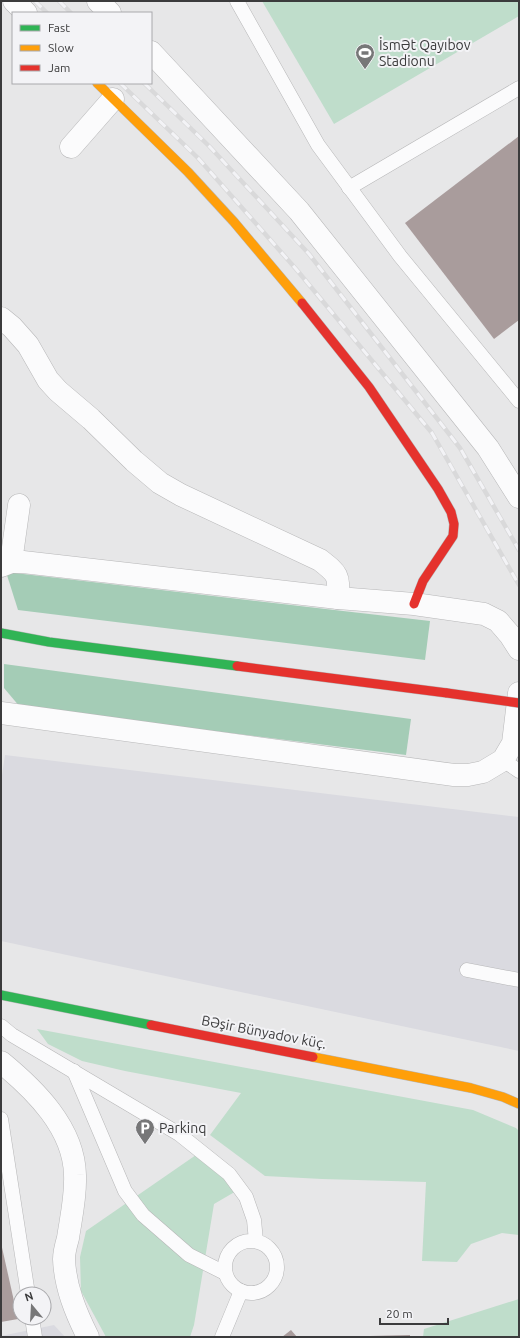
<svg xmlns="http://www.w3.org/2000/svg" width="520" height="1338" viewBox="0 0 520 1338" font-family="Ubuntu,sans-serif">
<rect width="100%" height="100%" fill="#e7e7e8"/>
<g fill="#dadae0">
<path d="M5,755L519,817V1051L1,941V782Z"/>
<path d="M54,1325L65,1337H1V1336Z"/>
</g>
<g fill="#bfddcb">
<path d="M262,1H519V16L334,124Z"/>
<path d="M37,1029L473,1110L516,1128L519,1131V1235L502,1233L471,1244L457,1262L422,1261L426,1182L322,1179L265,1176L210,1135L241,1093L125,1071L82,1061L48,1044Z"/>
<path d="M196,1155L238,1190L214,1204L194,1325L190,1337H106L81,1291L80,1257L86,1231Z"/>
<path d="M519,1299V1337H423L424,1329Z"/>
</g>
<g fill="#a4ccb6">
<path d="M6,572L430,621L425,660L18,610Z"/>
<path d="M4,664L411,719L406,755L20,707L4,688Z"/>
</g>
<g fill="#a99c9c">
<path d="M519,136V320L494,339L405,223Z"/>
<path d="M1,1243L18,1319L1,1322Z"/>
<path d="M291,1330L297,1337H282Z"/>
<path d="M410,1335V1337H370V1336Z"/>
</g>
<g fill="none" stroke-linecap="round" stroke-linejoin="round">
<defs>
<g id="lane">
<path d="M237,1L318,145L400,256L519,401"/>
<path d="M349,188L519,88"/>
<path d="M503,760L519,771"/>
<path d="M467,970L519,980"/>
<path d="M1,1026L12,1035L179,1134L229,1174L246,1197L254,1220L256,1241"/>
<path d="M74,1071L125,1191L143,1215L189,1255L225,1273"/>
<path d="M1,1119L28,1294"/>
<circle cx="251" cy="1267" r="26"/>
<path d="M32,1318L35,1337"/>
<path d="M222,1337L241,1291"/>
</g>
<g id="street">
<path d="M14,1L26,13"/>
<path d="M98,1L110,13"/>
<path d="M151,52L299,211L488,448L519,497"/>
<path d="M71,147L113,99"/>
<path d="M1,318L12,327L28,345L48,380L58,391L91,419L134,461L160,483L181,495L320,560C338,574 339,575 338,598"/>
<path d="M11,562L19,505"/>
<path d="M1,566L11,562H23L338,598L414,604L484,614L498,621L510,635L519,649"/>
<path d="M1,713L454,775H468L483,772L503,760L513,743L519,693"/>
<path d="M1,1062C35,1090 74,1128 75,1175C76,1196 71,1218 68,1238C66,1245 64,1253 64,1259C65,1287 76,1313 88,1337"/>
</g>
<g id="fast">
<path d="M1,633L49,642L237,666"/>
<path d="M1,995L151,1025"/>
</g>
<g id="slow">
<path d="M97,83L188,172L234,222L302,303"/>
<path d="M313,1057L471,1088L503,1097L519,1104"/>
</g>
<g id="jam">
<path d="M302,303L369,387L438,489L451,512L454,524L453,536L423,581L414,604"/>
<path d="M237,666L447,693"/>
<path d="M151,1025L313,1057"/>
</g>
</defs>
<use href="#lane" stroke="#b7b7b8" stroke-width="15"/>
<use href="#street" stroke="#b7b7b8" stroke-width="23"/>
<use href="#fast" stroke="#b7b7b8" stroke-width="10"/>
<use href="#slow" stroke="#b7b7b8" stroke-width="10"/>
<use href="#jam" stroke="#b7b7b8" stroke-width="10"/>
<use href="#lane" stroke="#fbfbfc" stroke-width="14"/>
<use href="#street" stroke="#fbfbfc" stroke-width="22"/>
<use href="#fast" stroke="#30b455" stroke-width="9"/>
<use href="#slow" stroke="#ff9f0a" stroke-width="9"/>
<use href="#jam" stroke="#e5322d" stroke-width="9"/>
<defs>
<g id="rail">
<path d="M35,1L47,13"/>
<path d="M59,1L71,13"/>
<path d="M120,83L198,158L296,269L432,433L519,585"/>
<path d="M144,83L210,147L309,254L460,448L519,550"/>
</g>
</defs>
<use href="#rail" stroke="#d9d9da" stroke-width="4.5"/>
<use href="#rail" stroke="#f3f3f6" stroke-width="3" stroke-dasharray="9" stroke-linecap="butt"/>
<defs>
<path id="jam-bridge" d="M447,693L519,703"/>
</defs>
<use href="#jam-bridge" stroke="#b7b7b8" stroke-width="10" stroke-linecap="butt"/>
<use href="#jam-bridge" stroke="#e5322d" stroke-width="9"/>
</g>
<defs>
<symbol id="stadium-pin" viewBox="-11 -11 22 30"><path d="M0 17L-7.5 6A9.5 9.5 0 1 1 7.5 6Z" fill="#777778" stroke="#f3f3f6"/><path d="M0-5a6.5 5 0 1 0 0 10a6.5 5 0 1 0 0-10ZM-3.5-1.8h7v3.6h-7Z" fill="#fff"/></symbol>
<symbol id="parking-pin" viewBox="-11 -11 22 30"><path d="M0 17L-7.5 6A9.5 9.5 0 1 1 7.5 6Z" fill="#777778" stroke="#f3f3f6"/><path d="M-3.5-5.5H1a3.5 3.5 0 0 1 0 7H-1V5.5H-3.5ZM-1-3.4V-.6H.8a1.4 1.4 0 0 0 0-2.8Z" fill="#fff"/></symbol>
</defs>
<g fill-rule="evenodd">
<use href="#stadium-pin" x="354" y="42" width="22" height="30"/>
<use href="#parking-pin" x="134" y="1117" width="22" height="30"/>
</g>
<g text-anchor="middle" stroke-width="4" stroke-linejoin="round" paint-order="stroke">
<g font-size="14" fill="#3b3b3c" stroke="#f3f3f6" text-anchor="start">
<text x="379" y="50">İsmət Qayıbov<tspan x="379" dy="16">Stadionu</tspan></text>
<text x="159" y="1133">Parkinq</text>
</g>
<g font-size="14" fill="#3b3b3c" stroke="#f3f3f6">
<text transform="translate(264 1032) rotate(11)" y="5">Bəşir Bünyadov küç.</text>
</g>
</g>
<rect width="520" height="1338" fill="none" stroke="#3b3b3c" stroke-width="4"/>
<rect x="12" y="12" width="140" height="72" fill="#f3f3f6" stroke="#a9a9ac"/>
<rect x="20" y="25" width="20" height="6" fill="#30b455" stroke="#a9a9ac"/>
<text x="48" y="32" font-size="12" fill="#3b3b3c">Fast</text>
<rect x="20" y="45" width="20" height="6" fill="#ff9f0a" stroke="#a9a9ac"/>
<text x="48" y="52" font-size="12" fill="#3b3b3c">Slow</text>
<rect x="20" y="65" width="20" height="6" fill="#e5322d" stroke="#a9a9ac"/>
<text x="48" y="72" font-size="12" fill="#3b3b3c">Jam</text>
<g transform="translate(32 1306) rotate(342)"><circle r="19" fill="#f3f3f6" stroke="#a9a9ac"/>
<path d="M0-3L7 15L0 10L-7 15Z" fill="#777778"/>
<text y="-6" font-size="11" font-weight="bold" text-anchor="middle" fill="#3b3b3c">N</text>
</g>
<path d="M380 1318v6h68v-6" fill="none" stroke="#3b3b3c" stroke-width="2"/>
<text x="386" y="1318" font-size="12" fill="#3b3b3c" stroke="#f3f3f6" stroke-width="3" paint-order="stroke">20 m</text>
</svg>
